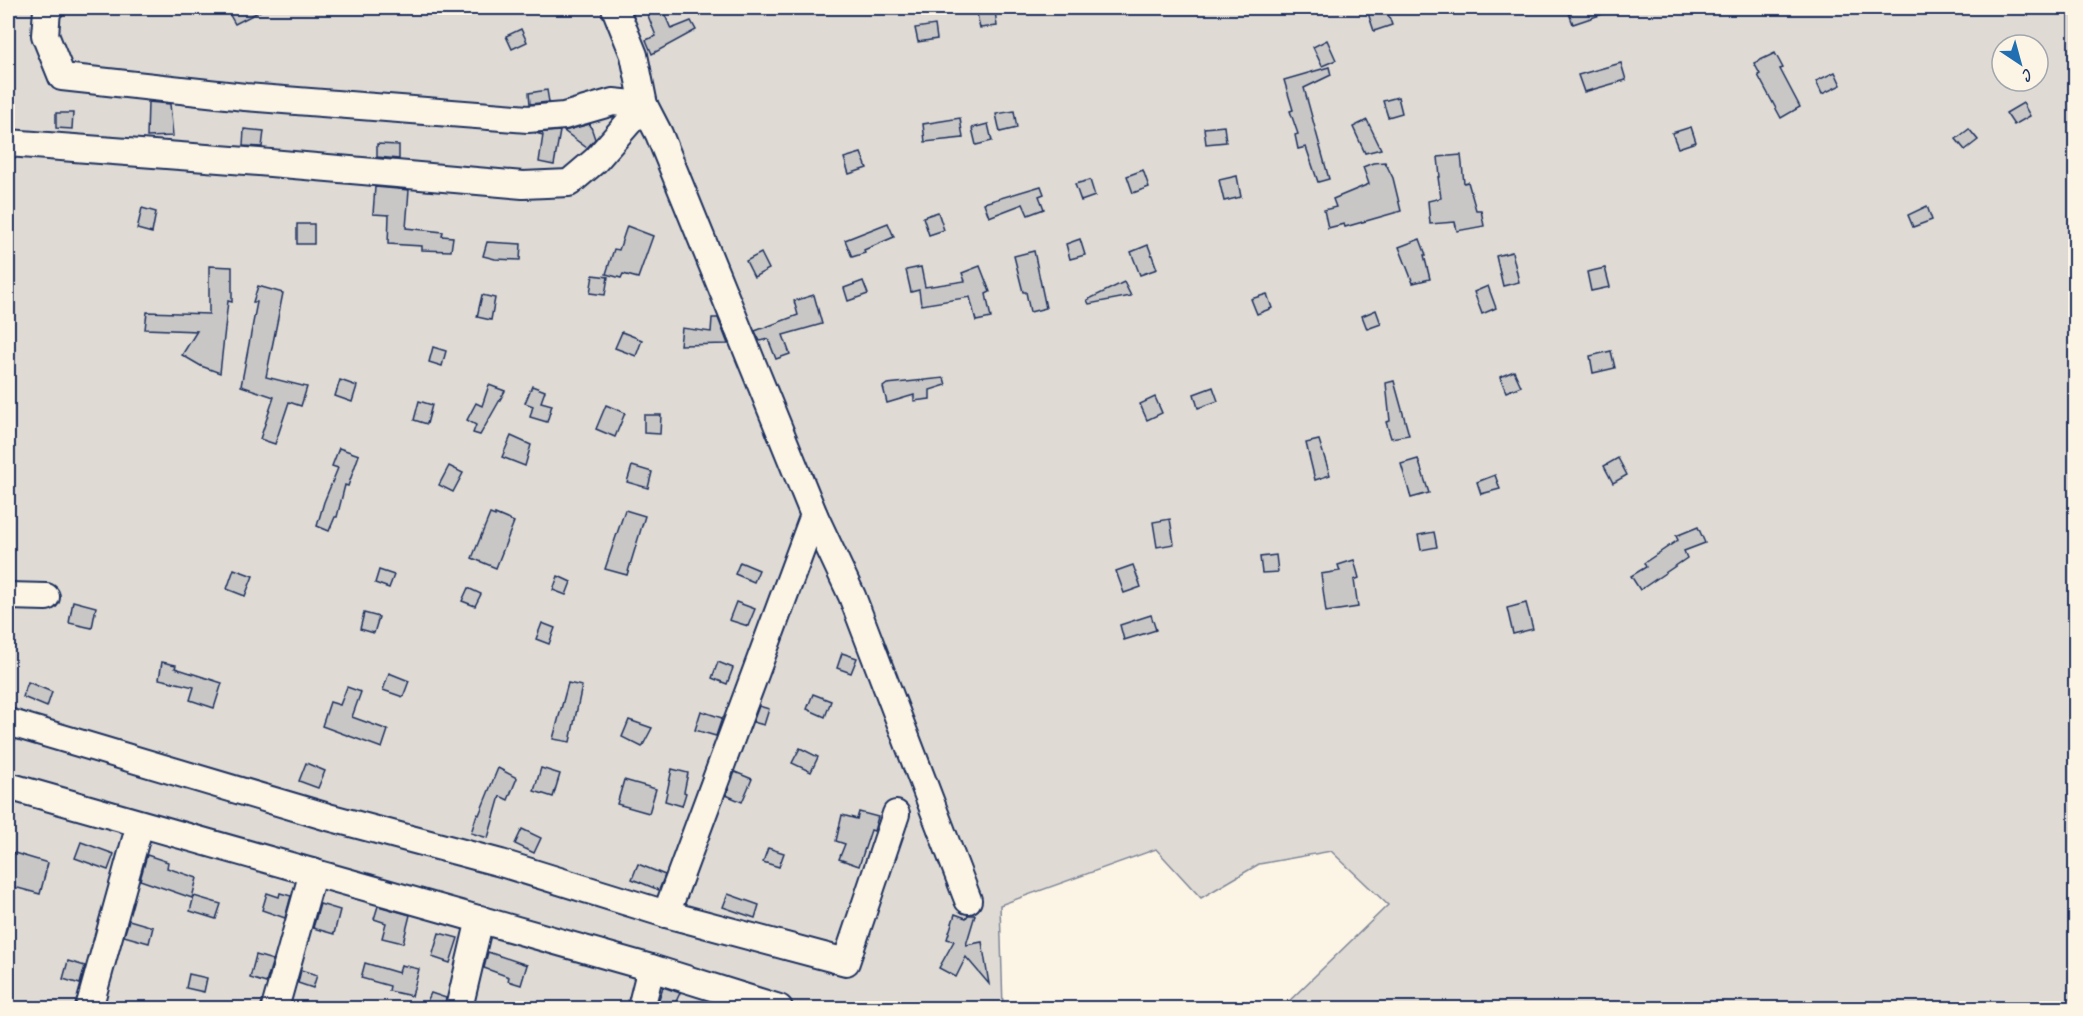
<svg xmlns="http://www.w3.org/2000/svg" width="2083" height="1016" viewBox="0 0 2083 1016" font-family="Caveat,sans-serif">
<rect width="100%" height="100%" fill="#fcf5e5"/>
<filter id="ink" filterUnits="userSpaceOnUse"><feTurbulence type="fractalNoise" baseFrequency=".0167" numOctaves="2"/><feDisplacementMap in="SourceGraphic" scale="12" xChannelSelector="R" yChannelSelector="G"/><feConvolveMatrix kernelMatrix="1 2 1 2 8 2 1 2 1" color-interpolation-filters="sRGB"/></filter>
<g filter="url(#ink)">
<path fill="#dfdbd4" stroke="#7d8599" stroke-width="1.5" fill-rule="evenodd" d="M8,8H2075V1008H1282L1388,905L1331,851L1259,864L1201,898L1156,849L1000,905L1003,1008H8ZM2002,45H2038V81H2002Z"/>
<g fill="#c8c7c6" stroke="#1b2f5e" stroke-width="1.5">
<path d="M226,8H266L235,24Z"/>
<path d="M645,8H662L671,29L691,21L696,30L652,54L646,40L656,36Z"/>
<path d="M1386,8L1392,25L1374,31L1368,13Z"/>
<path d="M1567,8H1615V10L1573,24Z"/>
<path d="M995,11L997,26L980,28L977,14Z"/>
<path d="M935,25L937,39L918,42L915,28Z"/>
<path d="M521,29L527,42L512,49L506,36Z"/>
<path d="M1327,40L1336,60L1322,66L1313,47Z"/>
<path d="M1775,53L1783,68L1780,69L1800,107L1781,118L1758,75L1760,74L1754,63Z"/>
<path d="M1621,63L1626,80L1584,92L1578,75Z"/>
<path d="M1329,67L1331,75L1304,88L1329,179L1318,182L1306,147L1298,149L1295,135L1298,134L1290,111L1293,110L1284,80Z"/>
<path d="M1835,72L1841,85L1822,94L1816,81Z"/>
<path d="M547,90L549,102L530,104L529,93Z"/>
<path d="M1398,97L1402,113L1388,117L1383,101Z"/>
<path d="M148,102L170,104L173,136L147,137Z"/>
<path d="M2023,103L2030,116L2014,125L2006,113Z"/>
<path d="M1014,111L1017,128L1000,132L996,114Z"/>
<path d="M56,113H73L72,129L56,128Z"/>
<path d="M960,118L963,138L925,142L923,124Z"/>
<path d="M1367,120L1381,149L1365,153L1353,127Z"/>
<path d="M590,124L595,139L587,148L564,131Z"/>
<path d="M988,124L992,141L976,145L972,128Z"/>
<path d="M1224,126L1226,142L1206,144L1204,128Z"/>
<path d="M1691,127L1696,142L1678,148L1672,133Z"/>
<path d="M244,129L264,131L262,147L243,146Z"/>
<path d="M1969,129L1978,140L1965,150L1956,139Z"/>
<path d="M560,131L554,165L539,162L543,135L535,133Z"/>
<path d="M377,144L399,145V159L377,157Z"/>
<path d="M861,153L867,168L849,174L844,158Z"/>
<path d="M1461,155L1464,183L1468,182L1476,210H1481L1484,226L1457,231L1455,222L1430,224L1428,201L1441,198L1438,177H1440L1438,157Z"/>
<path d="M1385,162L1393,178L1401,211L1345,227L1344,224L1328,228L1324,210L1336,207L1333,199L1369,184L1363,167L1373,163Z"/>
<path d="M1143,170L1149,187L1133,193L1127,176Z"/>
<path d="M1237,176L1241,197L1224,201L1219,180Z"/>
<path d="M1090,180L1095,196L1081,201L1075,184Z"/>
<path d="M1041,186L1044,194L1039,196L1044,209L1028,215L1023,204L989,217L984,203Z"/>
<path d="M375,187L409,190L406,228L443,232L442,236L453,237L451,251L422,250V246L388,244L389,215L373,214Z"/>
<path d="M1927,206L1932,220L1913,227L1908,215Z"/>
<path d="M142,208L156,212L152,233L137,229Z"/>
<path d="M938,212L944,230L929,235L923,217Z"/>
<path d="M888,223L894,237L864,250L865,253L852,257L845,240Z"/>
<rect x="297" y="224" width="17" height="20"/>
<path d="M627,226L653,236L638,278L623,274L621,278L606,274L614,249L619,250Z"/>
<path d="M1080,239L1085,255L1070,259L1066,244Z"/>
<path d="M1420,239L1426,255H1424L1430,279L1413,283L1399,247Z"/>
<path d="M487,242L521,244L520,260L495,259L483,256Z"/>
<path d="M1148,245L1157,269L1140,275L1131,252Z"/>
<path d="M1034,251L1046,308L1030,312L1026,292H1023L1014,256Z"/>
<path d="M1512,252L1519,282L1503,286L1496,256Z"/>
<path d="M761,253L769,269L754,277L746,261Z"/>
<path d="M209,266L232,267V302L228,301L220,373L201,366L182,355L197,331L145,329L147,312L209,314Z"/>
<path d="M980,266L990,292L986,294L991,318L976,321L970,297L921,305L919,290L911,292L906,270L921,267L925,287L965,281L962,273Z"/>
<path d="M1605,268L1610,287L1591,291L1587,272Z"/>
<path d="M593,275L608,277L605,295L590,293Z"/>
<path d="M863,281L868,294L848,301L844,288Z"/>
<path d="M1124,282L1131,296L1089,304L1087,300Z"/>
<path d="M258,286L283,293L266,377L307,387L301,406L289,402L275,444L260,439L274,397L241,386L257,302H253Z"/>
<path d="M1488,286L1496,308L1482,314L1474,292Z"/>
<path d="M1267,294L1272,308L1257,314L1251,299Z"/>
<path d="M482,295L495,298L491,320L477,317Z"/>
<path d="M814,295L822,324L783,335L790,354L776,359L768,339L760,341L755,331L798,315L794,301Z"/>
<path d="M1376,310L1381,324L1367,329L1362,316Z"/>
<path d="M712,318H718L728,344L680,345L682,328L711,332Z"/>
<path d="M622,332L642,340L636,356L615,348Z"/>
<path d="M433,347L446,351L442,366L429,362Z"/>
<path d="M1611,351L1615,368L1593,373L1590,356Z"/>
<path d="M1514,371L1521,386L1506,392L1500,377Z"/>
<path d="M944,378L946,385L930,390V399L914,401V395L887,403L883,387L887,384Z"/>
<path d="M340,380L357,386L352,402L335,396Z"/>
<path d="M1394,381L1409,435L1391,438L1386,422L1390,421L1386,383Z"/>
<path d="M489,385L505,391L480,435L473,433L476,425L467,420L476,403L482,406Z"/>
<path d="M532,386L545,391L541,402L552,405L547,422L530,417L533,406L525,403Z"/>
<path d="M1213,387L1218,401L1198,408L1194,394Z"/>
<path d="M1155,397L1162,413L1147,420L1140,404Z"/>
<path d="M419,401L432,405L427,424L414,420Z"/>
<path d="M606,405L625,413L615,437L596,429Z"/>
<path d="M644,415H661L660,434L644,433Z"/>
<path d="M511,436L531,445L525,466L502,457Z"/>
<path d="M1319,440L1330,475L1315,480L1306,443Z"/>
<path d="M339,448L359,455L348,486L345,485L337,517H335L329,531L317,526L324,502L338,468L332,466Z"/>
<path d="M1618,458L1627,475L1613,483L1604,466Z"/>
<path d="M1418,459L1429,493L1411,498L1401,464Z"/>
<path d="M449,466L463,473L453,492L439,485Z"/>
<path d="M632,466L652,472L648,488L627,482Z"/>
<path d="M1495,475L1500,489L1481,494L1477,482Z"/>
<path d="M625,510L645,516L627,575L605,569Z"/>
<path d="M490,514L495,516V514L514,522L496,568L472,558Z"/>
<path d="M1170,519L1174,544L1157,547L1153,522Z"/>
<path d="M1698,527L1705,543L1684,551L1687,558L1640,590L1631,576L1646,567L1644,563L1678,540L1676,536Z"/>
<path d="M1434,532L1437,547L1421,550L1418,535Z"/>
<path d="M1276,555L1278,572L1262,573L1260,557Z"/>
<path d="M1354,560L1359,578L1354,580L1358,607L1326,612L1321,574L1340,571L1338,565Z"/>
<path d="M740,562L759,570L754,582L735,574Z"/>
<path d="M1133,565L1141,587L1124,593L1116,571Z"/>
<path d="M234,569L253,576L245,596L227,589Z"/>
<path d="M379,570L394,575L389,588L375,583Z"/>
<path d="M558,576L571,582L566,595L553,590Z"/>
<path d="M468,588L481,594L475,606L462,601Z"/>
<path d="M73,601L96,607L92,628L69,623Z"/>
<path d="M736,602L755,609L748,626L729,620Z"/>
<path d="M1526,603L1533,629L1513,634L1507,608Z"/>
<path d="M364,613L379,617L374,633L360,629Z"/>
<path d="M1151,615L1156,630L1124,640L1120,625Z"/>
<path d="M542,623L555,628L549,644L536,639Z"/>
<path d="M842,653L857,658L851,673L837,668Z"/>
<path d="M162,662L176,665L175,668L222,683L214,708L190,700L194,687L159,679Z"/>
<path d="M718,662L733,668L727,684L712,678Z"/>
<path d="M389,673L409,681L403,697L383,690Z"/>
<path d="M28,682L52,692L47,707L23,697Z"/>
<path d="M568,683L582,686L570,742L553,739Z"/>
<path d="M347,687L361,692L352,717L388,730L382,748L322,726L330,702L340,705Z"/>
<path d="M813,694L831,701L825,717L807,709Z"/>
<path d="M759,706L769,709L764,725L753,722Z"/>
<path d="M701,711L722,718L716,736L695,730Z"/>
<path d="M629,720L652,728L642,747L622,737Z"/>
<path d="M800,748L818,757L811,772L792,763Z"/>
<path d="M306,763L325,771L318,788L299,781Z"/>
<path d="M498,768L517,778L508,800L500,796L488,838L471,833L477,814L479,815Z"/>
<path d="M541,768L560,774L553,797L534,791Z"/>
<path d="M672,769L688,773L684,792L686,793L682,806L665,801Z"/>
<path d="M735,772L752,779L742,802L726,795Z"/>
<path d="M624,780L656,789L649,813L617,804Z"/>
<path d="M859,812L878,817L874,831L871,830L859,866L839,859L845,844L836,841L842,815L857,819Z"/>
<path d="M522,829L541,838L534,853L515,844Z"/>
<path d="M81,842L114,854L108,870L75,858Z"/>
<path d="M768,848L784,853L779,867L763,862Z"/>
<path d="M11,852L48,863L40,894L14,887L15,882L9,880L11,876L8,875Z"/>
<path d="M147,855L168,862L167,868L197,878L192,898L140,880Z"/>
<path d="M638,864L665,875L659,890L632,879Z"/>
<path d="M267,893L279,897L280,893L291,896L285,918L262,910Z"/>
<path d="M728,894L759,905L755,918L723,907Z"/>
<path d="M194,896L221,904L216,919L190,911Z"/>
<path d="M320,904L340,910L334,934L313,928Z"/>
<path d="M378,906L410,915L403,943L382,938L386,923L374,919Z"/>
<path d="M955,914L966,918L968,915H975L966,945L982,942L989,984L966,957L956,977L939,968L954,941L947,939Z"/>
<path d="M129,920L153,927L149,943L124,936Z"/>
<path d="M439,933L458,938L450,963L432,957Z"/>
<path d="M488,952L527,965L521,985L508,981L509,977L484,968Z"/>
<path d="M256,955L273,960L266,983L250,978Z"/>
<path d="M68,961L85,966L80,984L63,979Z"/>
<path d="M365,963L399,973L401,965L419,969L412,996L389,991L390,986L361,978Z"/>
<path d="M301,970L317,975L313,988L298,983Z"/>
<path d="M189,974L207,978L204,992L186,988Z"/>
<path d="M663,987L680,993L673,1008H656Z"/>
<path d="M431,993L446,998L444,1008H424Z"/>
</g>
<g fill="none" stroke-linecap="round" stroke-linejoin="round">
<defs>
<g id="minor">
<path d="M50,8L47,10L45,35L62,77L245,97L528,119L564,116L613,102L644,105"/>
<path d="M615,8L634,55L644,105L659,134L814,515L852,596L968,900"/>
<path d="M8,143L259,162L523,185L569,183L596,160L644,105"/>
<path d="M8,596L46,597"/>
<path d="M8,722L328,817L501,863L666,914L846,962L896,814"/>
<path d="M8,786L651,968L779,1008"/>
<path d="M666,914L814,515"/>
<path d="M89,1008L140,824"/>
<path d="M275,1008L313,872"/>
<path d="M459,1008L480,919"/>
<path d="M641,1008L651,968"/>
</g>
</defs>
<use href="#minor" stroke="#1b2f5e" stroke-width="30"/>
<use href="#minor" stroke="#fcf5e5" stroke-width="26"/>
</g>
</g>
<rect width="2083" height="1016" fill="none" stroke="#fcf5e5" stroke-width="30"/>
<rect x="15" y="15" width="2053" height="986" fill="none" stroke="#1b2f5e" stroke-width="2" filter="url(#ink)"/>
<g transform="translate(2020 63) rotate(144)"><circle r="28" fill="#fcf5e5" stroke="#a2a6af" stroke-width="1.5"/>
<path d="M0-4.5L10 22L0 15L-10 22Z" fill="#1f6fb2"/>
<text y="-9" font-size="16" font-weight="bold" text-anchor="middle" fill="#1b2f5e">С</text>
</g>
</svg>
